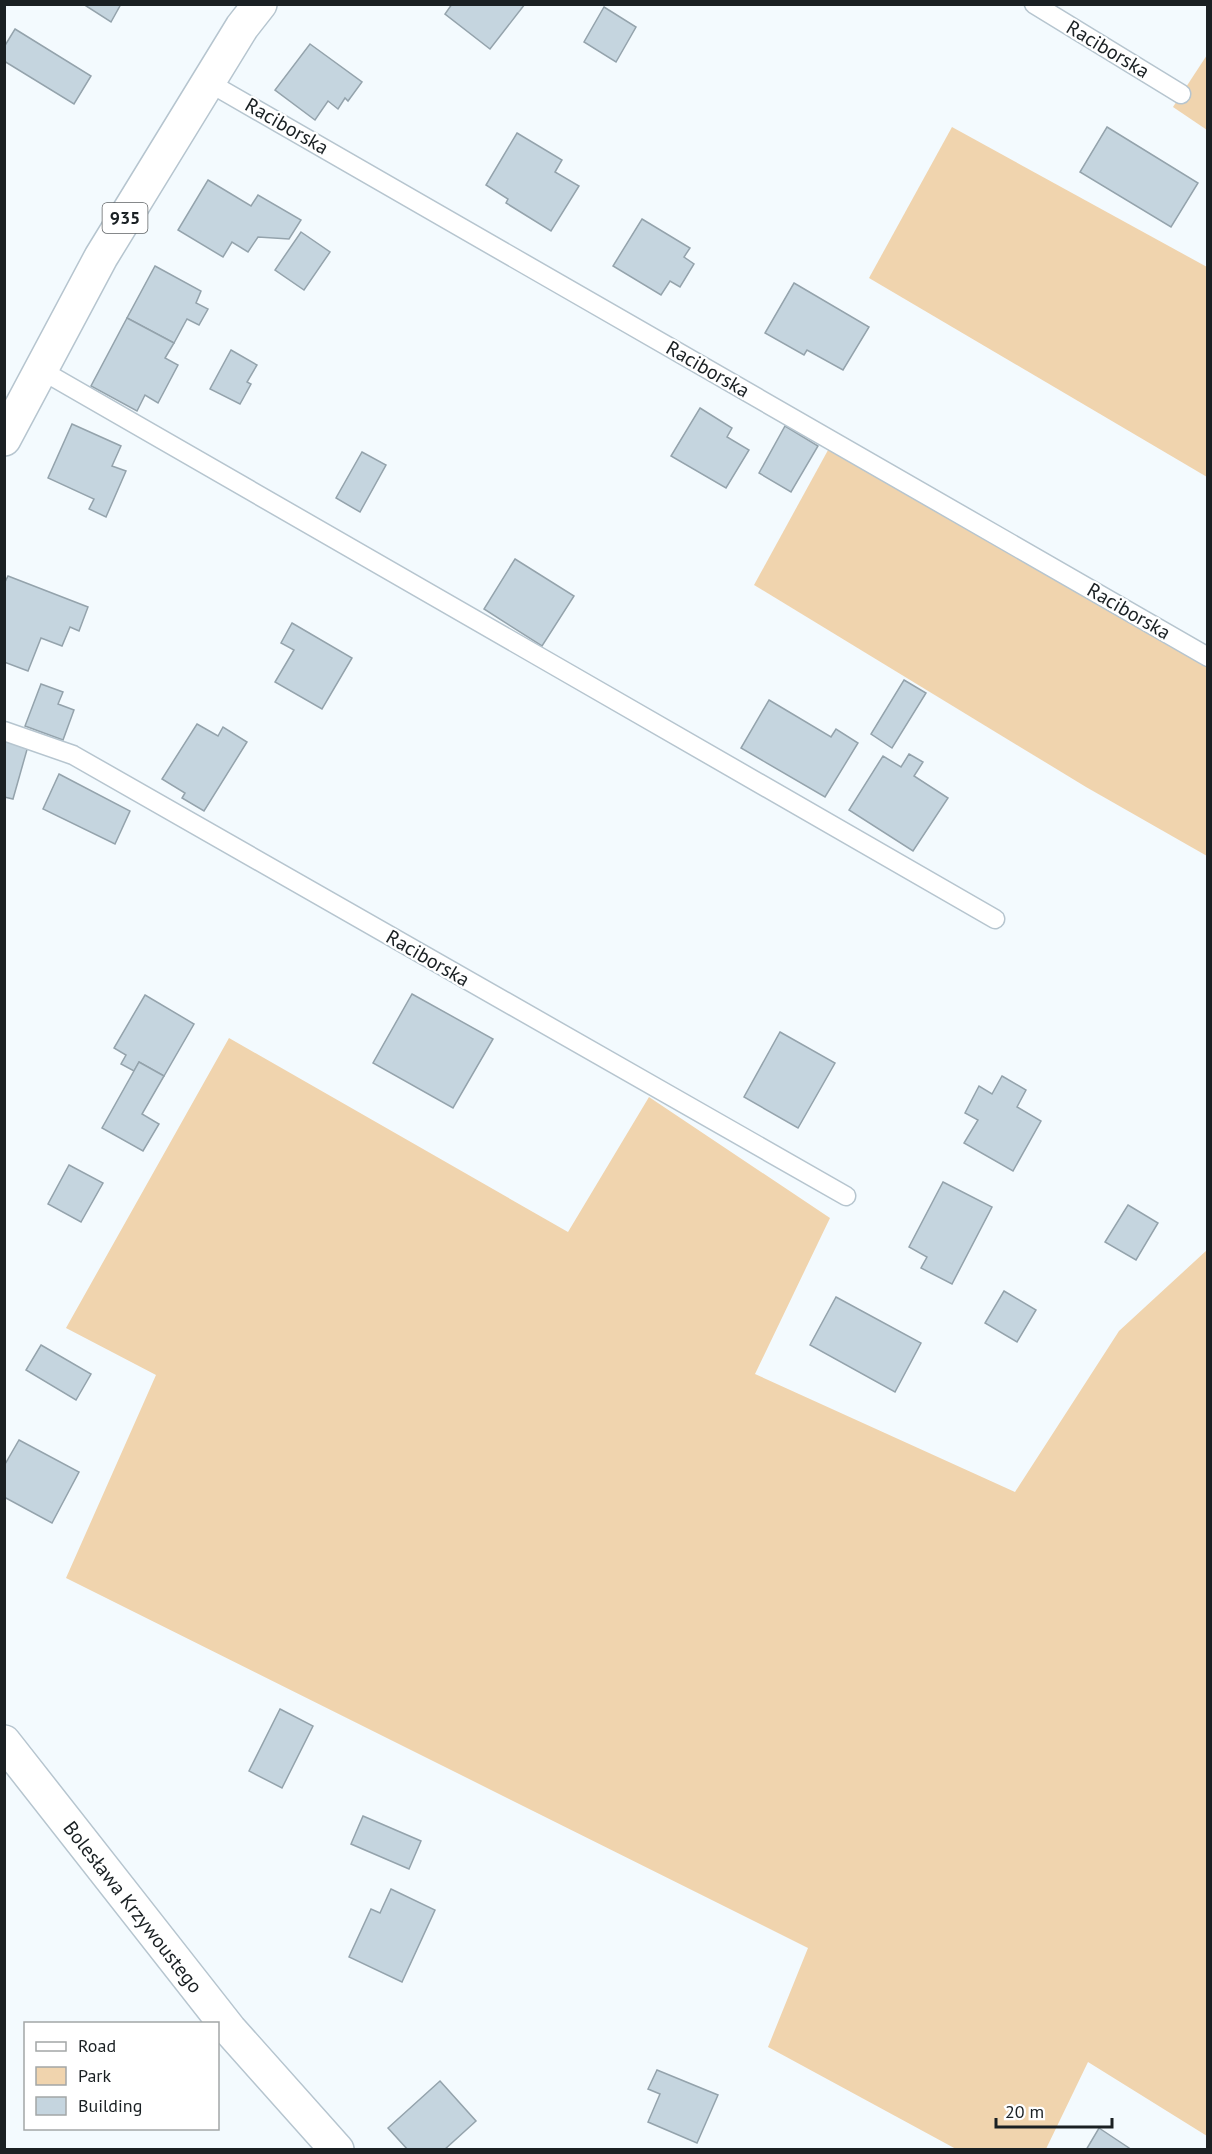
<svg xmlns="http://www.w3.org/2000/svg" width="1212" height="2154" viewBox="0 0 1212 2154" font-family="'PT Sans',sans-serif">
<rect width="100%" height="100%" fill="#f3fafe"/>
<g fill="#f0d4ae">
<path d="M1207,55V130L1173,107Z"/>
<path d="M952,127L1207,267V477L869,278Z"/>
<path d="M833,441L1207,657V856L1086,787L754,585Z"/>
<path d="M229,1038L568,1232L649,1097L830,1218L755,1374L1015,1492L1119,1331L1207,1250V2136L1088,2062L1046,2149H956L768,2047L808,1948L66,1578L156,1375L66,1328Z"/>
</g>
<g fill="#c5d5df" stroke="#94a3ac" stroke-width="1.5">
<path d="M83,4H121L111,22Z"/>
<path d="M452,4H525L490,49L445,14Z"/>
<path d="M604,7L636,27L616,62L584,42Z"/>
<path d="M15,29L91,76L74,104L4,61V47Z"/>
<path d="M310,44L362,82L348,101L345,98L338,109L328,101L315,120L275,90Z"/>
<path d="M1107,127L1198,183L1171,227L1080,172Z"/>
<path d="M517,133L562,160L555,172L579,186L551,231L506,203L508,199L486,185Z"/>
<path d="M208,180L251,206L258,195L301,220L289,239L258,237L248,252L232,242L223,257L178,230Z"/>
<path d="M642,219L690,248L684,257L694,264L680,287L670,281L661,295L613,266Z"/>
<path d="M301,232L330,252L304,290L275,270Z"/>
<path d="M155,266L201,291L196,303L208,309L199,325L187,319L174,343L127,318Z"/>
<path d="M794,283L869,327L843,370L807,350L804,355L765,333Z"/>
<path d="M127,318L174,343L165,358L178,365L158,403L145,395L137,411L91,386Z"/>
<path d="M231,350L257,365L247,382L251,384L240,404L210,389Z"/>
<path d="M700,408L732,428L727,437L749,450L726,488L671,456Z"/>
<path d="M72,424L121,446L112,466L126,471L106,517L89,509L94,499L48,478Z"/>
<path d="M785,426L818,446L791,492L759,473Z"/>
<path d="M362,452L386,465L360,512L336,498Z"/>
<path d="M515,559L574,596L542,646L484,609Z"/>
<path d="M8,576L88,607L79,631L70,627L62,646L41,638L28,671L4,662V584Z"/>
<path d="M292,623L352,658L322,709L275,682L294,650L281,643Z"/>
<path d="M904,680L926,693L892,748L871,734Z"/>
<path d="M41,684L63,692L58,704L74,710L63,740L25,726Z"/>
<path d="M769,700L831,737L836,729L858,743L825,797L741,748Z"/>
<path d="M197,724L218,736L223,727L247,742L204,811L182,798L185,793L162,779Z"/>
<path d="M4,739L28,746L13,799L4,797Z"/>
<path d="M909,754L923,762L914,776L948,798L913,851L849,810L883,756L901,767Z"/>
<path d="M59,774L130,811L115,844L43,809Z"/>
<path d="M412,994L493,1039L453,1108L373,1063Z"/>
<path d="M145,995L194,1024L164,1076L139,1062L134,1071L121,1064L126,1055L114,1048Z"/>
<path d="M780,1032L835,1063L798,1128L744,1097Z"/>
<path d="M139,1062L164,1076L142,1114L159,1124L143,1151L102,1128Z"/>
<path d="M1002,1076L1026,1090L1017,1107L1041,1121L1013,1171L964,1143L978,1120L965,1113L979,1086L992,1094Z"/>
<path d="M69,1165L103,1183L81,1222L48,1204Z"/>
<path d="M943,1182L992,1207L952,1284L921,1268L927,1257L909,1247Z"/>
<path d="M1128,1205L1158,1223L1136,1260L1105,1242Z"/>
<path d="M1004,1291L1036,1310L1017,1342L985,1323Z"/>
<path d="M836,1297L921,1343L895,1392L810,1345Z"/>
<path d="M41,1345L91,1374L76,1400L26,1370Z"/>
<path d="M19,1440L79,1472L52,1523L4,1497V1466Z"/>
<path d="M280,1709L313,1726L282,1788L249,1771Z"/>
<path d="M363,1816L421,1841L409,1869L351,1844Z"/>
<path d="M391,1889L435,1910L402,1982L349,1957L371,1909L380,1913Z"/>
<path d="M657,2070L718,2095L697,2143L648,2122L660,2094L648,2089Z"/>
<path d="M440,2081L476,2121L444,2150H408L388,2128Z"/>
<path d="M1099,2128L1132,2150H1086Z"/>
</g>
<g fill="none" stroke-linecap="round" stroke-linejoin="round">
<defs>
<g id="service">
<path d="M1034,4L1181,94"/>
<path d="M208,82L1208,657"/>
<path d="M41,370L995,919"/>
<path d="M4,731L73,755L846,1196"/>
</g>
<path id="minor" d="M4,1742L230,2030L337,2150"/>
<path id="primary" d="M4,439L101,257L242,27L260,4"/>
</defs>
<use href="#service" stroke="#b6c5cf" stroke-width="21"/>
<use href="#minor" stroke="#b6c5cf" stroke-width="36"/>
<use href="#primary" stroke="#b6c5cf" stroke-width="36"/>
<use href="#service" stroke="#fff" stroke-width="18"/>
<use href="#minor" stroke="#fff" stroke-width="33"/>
<use href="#primary" stroke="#fff" stroke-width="33"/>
</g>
<g text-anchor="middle" stroke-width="4.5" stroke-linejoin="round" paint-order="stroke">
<rect fill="#fff" stroke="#5f6365" stroke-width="1.5" x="102.5" y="203" width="45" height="30" rx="4.5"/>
<g font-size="18" font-weight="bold" fill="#1a2023">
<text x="125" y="224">935</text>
</g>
<g font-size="20" fill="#1a2023" stroke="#fff">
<text transform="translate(1108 49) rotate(31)" y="7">Raciborska</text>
<text transform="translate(287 126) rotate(30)" y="7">Raciborska</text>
<text transform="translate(708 369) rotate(30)" y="7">Raciborska</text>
<text transform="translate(1129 611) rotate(30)" y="7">Raciborska</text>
<text transform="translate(428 958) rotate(30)" y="7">Raciborska</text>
<text transform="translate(133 1907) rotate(52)" y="7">Bolesława Krzywoustego</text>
</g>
</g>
<rect width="1212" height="2154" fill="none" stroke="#1a2023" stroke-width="12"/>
<rect x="24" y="2022" width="195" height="108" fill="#ffffff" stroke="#a3a6a7" stroke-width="1.5"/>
<rect x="36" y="2042" width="30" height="9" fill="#ffffff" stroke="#a3a6a7" stroke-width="1.5"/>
<text x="78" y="2052" font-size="18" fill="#1a2023">Road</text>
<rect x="36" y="2067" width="30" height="18" fill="#f0d4ae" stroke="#a3a6a7" stroke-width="1.5"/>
<text x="78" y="2082" font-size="18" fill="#1a2023">Park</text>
<rect x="36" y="2097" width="30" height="18" fill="#c5d5df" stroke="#a3a6a7" stroke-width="1.5"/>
<text x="78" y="2112" font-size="18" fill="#1a2023">Building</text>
<path d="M996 2118v9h116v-9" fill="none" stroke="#1a2023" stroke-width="3"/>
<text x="1005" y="2118" font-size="18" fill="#1a2023" stroke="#ffffff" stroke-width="4.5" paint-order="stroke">20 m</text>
</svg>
